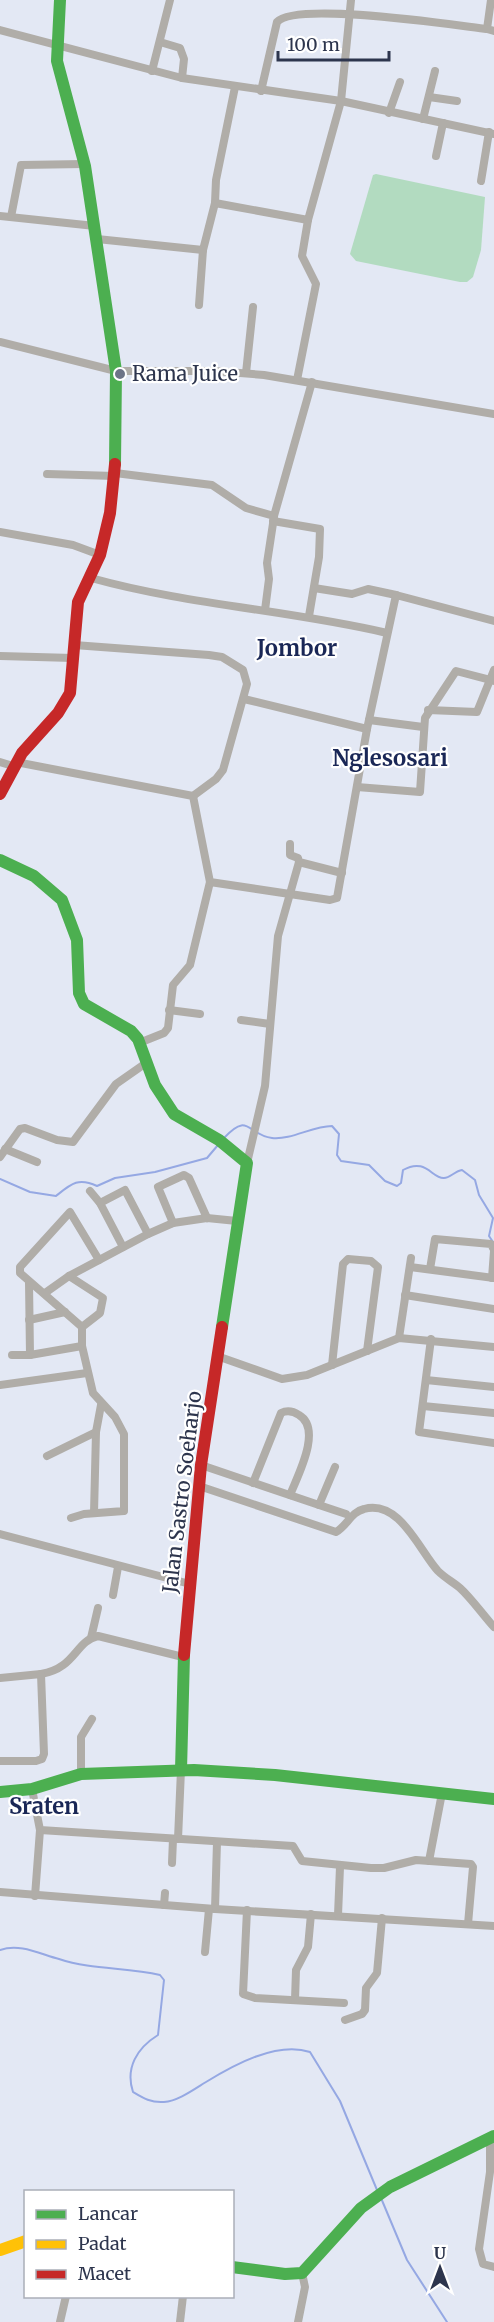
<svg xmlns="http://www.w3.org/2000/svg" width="494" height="2322" viewBox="0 0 494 2322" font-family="Merriweather,serif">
<rect width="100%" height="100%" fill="#e3e8f4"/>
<path fill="#b2dbc0" d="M376,174L485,197L481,250L473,277L467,282H460L356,261L350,254L373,175Z"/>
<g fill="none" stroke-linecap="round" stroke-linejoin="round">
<g stroke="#95a8e3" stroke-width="2">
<path d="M224,1138C249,1111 247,1135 272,1138C292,1140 312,1126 332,1126L339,1134L337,1155L341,1161L369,1165L385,1181L397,1186L401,1183L403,1170C426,1157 432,1179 444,1178C450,1178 455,1171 462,1170L475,1180L479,1195L493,1218L489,1236L493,1242"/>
<path d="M0,1179L30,1192L56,1196C71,1184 78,1177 97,1186L115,1178L155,1172L207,1158L218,1145"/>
<path d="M0,1950C20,1943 40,1954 59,1959C92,1970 127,1967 160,1975L164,1980L158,2035C137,2048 125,2068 133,2092C143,2098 151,2103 164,2102C178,2101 193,2090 206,2082C234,2065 277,2041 310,2052L340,2101L377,2190"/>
<path d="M381,2198L407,2260L447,2322"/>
</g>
<g stroke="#b0ada8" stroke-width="8">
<path d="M491,0L487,29L494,31"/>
<path d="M0,30L182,78L341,101L494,134"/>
<path d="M160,42L180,48L184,59L182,78"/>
<path d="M152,71L170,0"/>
<path d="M261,91L277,22C296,1 453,25 487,29"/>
<path d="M429,97L457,101"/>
<path d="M389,113L400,82"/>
<path d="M423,119L435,71"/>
<path d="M436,156L443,123"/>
<path d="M481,181L489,132"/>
<path d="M215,203L216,180L235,87"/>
<path d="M0,216L95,226"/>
<path d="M11,217L21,165L84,164"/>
<path d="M97,239L203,250"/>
<path d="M199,305L203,250L215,203L308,220L341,101L351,0"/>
<path d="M0,342L116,371H214L264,375L494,414"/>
<path d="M246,373L253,307"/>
<path d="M297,380L316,284L302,256L308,220"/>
<path d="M115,473L212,485L246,508L274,516L312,382"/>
<path d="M47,474L115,476"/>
<path d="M273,521L320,529L319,557L309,616"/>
<path d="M0,532L73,545L100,555"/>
<path d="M91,578C188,605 289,610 387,633"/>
<path d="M314,588L352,594L368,589L396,595"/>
<path d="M265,610L269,579L267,563L274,517"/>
<path d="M74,645L209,655L222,657L243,670L247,684L223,770L216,779L193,796"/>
<path d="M0,656L73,658"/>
<path d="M244,699L367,729"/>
<path d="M428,710L477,712L494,670"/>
<path d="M369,720L423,727"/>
<path d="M0,762L13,766"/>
<path d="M16,762L193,796L210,882L330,900L337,898L367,729L396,595L494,621"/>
<path d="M357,787L420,792L425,718L456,671L494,681"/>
<path d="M290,844V855L298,858L299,862L342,873"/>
<path d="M169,1010L200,1014"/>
<path d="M241,1020L270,1024"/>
<path d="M139,1043L164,1033L168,1028L173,985L190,965L210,882"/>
<path d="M5,1149L37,1162"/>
<path d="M0,1157L20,1129L25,1128L57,1140L73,1142L116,1084L146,1063"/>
<path d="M247,1163L265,1086L278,936L299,862"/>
<path d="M90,1191L100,1203L123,1247"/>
<path d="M100,1203L125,1190L148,1234"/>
<path d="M173,1223L158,1187L184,1175L189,1178L207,1218"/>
<path d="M410,1267L494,1278"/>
<path d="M430,1269L435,1239L491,1244L494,1250"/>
<path d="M69,1276L103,1298L100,1313L82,1327"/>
<path d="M492,1278L494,1251"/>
<path d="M29,1282L30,1355"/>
<path d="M45,1293L69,1276L148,1234L173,1223L207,1218L237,1221"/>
<path d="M405,1295L494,1309"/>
<path d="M29,1320L65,1312"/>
<path d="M399,1338L411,1258"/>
<path d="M431,1339L419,1432L494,1443"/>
<path d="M12,1355H30L82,1346"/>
<path d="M217,1356L282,1379L307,1375L399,1338L494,1347"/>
<path d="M332,1365L343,1264L348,1259L371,1261L378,1267L367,1351"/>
<path d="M426,1380L494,1387"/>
<path d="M0,1385L87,1373"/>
<path d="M423,1406L494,1413"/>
<path d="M47,1456L96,1432L101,1405"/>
<path d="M201,1465L319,1505L335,1467"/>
<path d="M253,1483L281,1413C287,1410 293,1411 299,1415C323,1429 297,1477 290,1495"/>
<path d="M199,1486L336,1532C347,1526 351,1512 364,1509C400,1499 420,1552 438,1571C445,1578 453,1582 460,1588C472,1599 483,1615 494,1627"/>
<path d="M319,1505L346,1514"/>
<path d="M94,1513L96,1432"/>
<path d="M71,1518L84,1514L124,1511V1434L115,1417L93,1393L82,1346V1327L20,1273V1267L70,1212L99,1260"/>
<path d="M0,1534L190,1584"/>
<path d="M113,1595L118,1567"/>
<path d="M91,1638L98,1608"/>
<path d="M41,1674C76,1668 75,1641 98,1636L183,1657"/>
<path d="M0,1678L41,1674L44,1754L42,1759L36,1761H0"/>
<path d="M81,1774V1737L92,1719"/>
<path d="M32,1789L40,1830L293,1846L302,1861L371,1868H384L416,1860L471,1864L473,1867L468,1924"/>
<path d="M178,1839L181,1770"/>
<path d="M429,1861L442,1793"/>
<path d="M172,1863L173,1839"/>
<path d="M0,1892L215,1909L494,1926"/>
<path d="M35,1896L40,1830"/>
<path d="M164,1905L165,1893"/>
<path d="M215,1909L217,1842"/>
<path d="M247,1910L243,1994L255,1998L344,2003"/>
<path d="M338,1915L340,1867"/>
<path d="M205,1952L209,1909"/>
<path d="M295,2000L296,1970L308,1947L311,1914"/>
<path d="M345,2020L362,2014L365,2010L366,1988L377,1973L382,1918"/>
<path d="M490,2138V2172L479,2249L483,2264L494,2267"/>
<path d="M60,2322L66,2296"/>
<path d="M180,2322L183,2296"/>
<path d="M298,2322L305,2287L302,2273"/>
</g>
<g stroke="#4caf50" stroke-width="12">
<path d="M60,0L57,61L85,166L116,371L115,464"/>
<path d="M0,860L34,876L62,900L77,940L79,993L84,1004L131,1031L138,1039L155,1085L174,1114L219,1140L247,1163L222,1327"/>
<path d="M181,1770L184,1655"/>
<path d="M0,1792L32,1789L81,1774L194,1770L275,1775L494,1799"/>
<path d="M232,2267L285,2274L302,2273L361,2208L390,2187L494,2136"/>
</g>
<path stroke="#ffc107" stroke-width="12" d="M0,2250L26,2241"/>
<g stroke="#c62828" stroke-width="12">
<path d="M0,794L22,753L58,713L70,693L78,602L100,555L110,513L115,464"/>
<path d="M184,1655L201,1465L222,1327"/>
</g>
</g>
<circle fill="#6d7487" stroke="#fff" stroke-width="2" cx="120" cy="374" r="6"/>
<g text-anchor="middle" stroke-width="4.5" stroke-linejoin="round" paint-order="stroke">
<g font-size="20" fill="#2d354d" stroke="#fff" text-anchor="start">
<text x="132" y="381">Rama Juice</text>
</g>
<g font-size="20" fill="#2d354d" stroke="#fff">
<text transform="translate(182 1492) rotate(-83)" y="7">Jalan Sastro Soeharjo</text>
</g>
<g font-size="22" font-weight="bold" fill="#1a2756" stroke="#fff">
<text x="297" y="656">Jombor</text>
<text x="390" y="766">Nglesosari</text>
<text x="44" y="1814">Sraten</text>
</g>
</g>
<rect x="24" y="2190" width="210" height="108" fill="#ffffff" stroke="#abaeb8" stroke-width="1.5"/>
<rect x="36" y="2210" width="30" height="9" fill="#4caf50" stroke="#abaeb8" stroke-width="1.5"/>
<text x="78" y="2220" font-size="18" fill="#2d354d">Lancar</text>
<rect x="36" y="2240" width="30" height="9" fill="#ffc107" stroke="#abaeb8" stroke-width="1.5"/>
<text x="78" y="2250" font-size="18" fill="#2d354d">Padat</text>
<rect x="36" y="2270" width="30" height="9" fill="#c62828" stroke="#abaeb8" stroke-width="1.5"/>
<text x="78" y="2280" font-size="18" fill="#2d354d">Macet</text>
<g transform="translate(440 2268)" stroke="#ffffff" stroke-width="4.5" paint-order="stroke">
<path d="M0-4.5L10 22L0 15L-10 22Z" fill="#2d354d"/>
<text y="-9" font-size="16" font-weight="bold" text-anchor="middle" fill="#2d354d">U</text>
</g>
<path d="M278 51v9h111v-9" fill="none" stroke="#2d354d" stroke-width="3"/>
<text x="287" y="51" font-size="18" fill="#2d354d" stroke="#ffffff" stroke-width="4.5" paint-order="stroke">100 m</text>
</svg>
